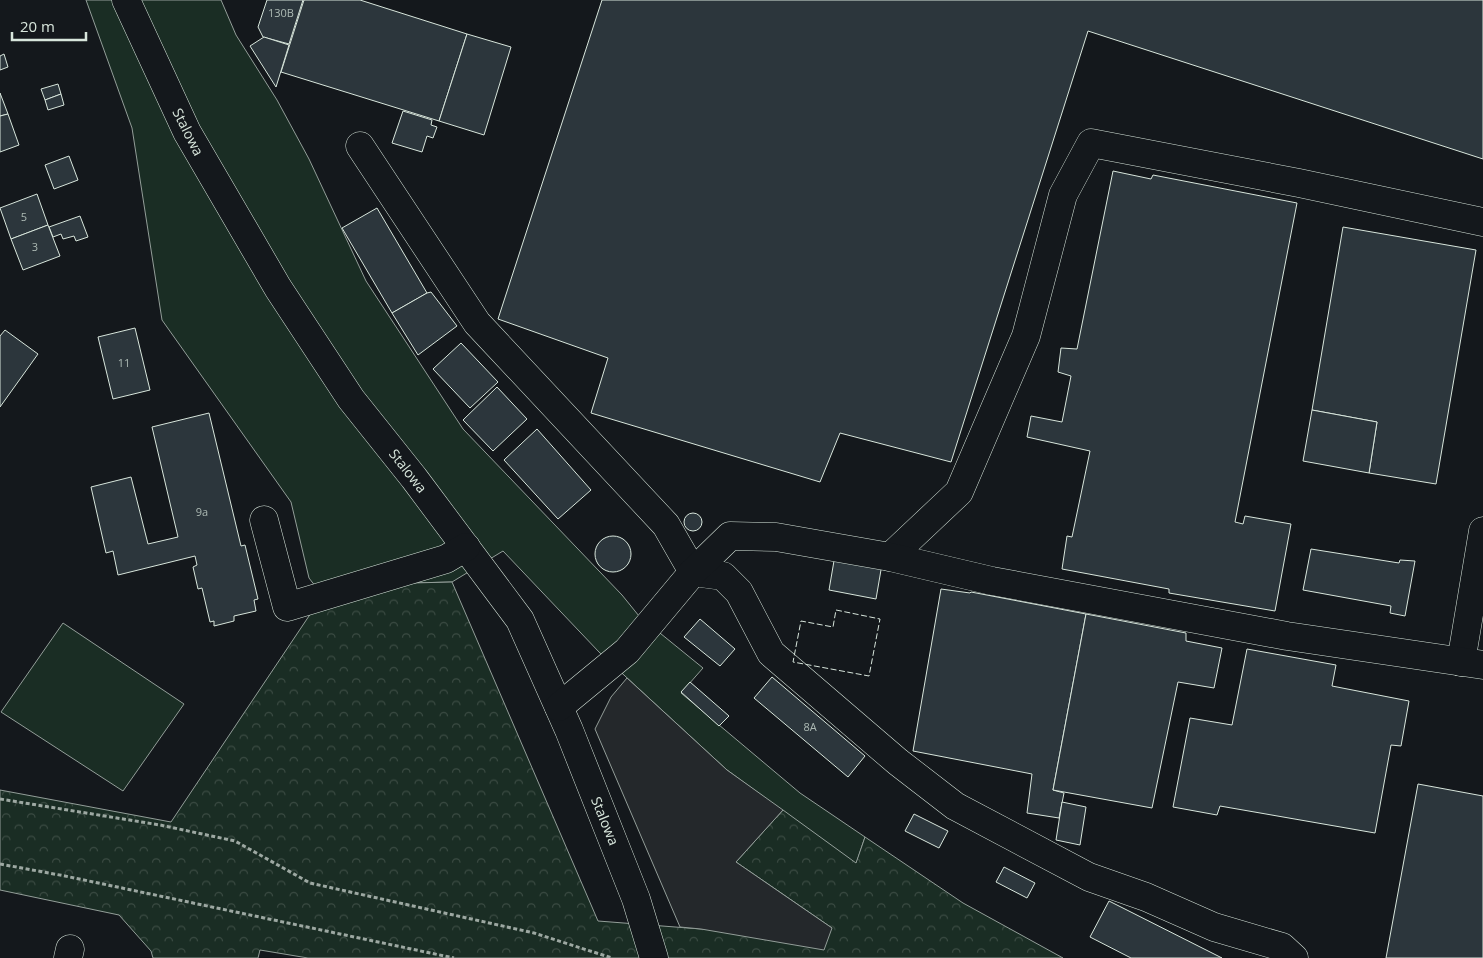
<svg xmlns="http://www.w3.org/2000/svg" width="1483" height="958" viewBox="0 0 1483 958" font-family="'Open Sans',sans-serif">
<defs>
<pattern id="forest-crowns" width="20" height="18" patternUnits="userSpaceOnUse" patternTransform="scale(1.25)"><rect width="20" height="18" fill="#1a2d24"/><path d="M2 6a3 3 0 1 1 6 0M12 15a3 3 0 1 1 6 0" fill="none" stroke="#3b4b43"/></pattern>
</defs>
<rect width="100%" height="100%" fill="#14181c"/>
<g fill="#1a2d24" stroke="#939e99">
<path d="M86,0H221L236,35L277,100L309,159L366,281L463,429L622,595L639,616L703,668L681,693L800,793L865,837L856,864L727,770L599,652L503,551L452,582L411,583L319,591L309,578L291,502L162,320L132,128Z"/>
<path d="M63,623L184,704L123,791L1,712Z"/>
</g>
<path fill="url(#forest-crowns)" stroke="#939e99" d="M452,582L598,921L701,929L832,928L736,862L783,810L856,863L865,837L963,903L1063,958H308L260,950L258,958H153L151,951L119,915L0,890V790L171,822L313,610L411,583Z"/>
<path fill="#24282b" stroke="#939e99" d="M627,678L727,770L783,810L736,862L832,928L824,950L701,929L680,927L595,729L611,697Z"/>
<g fill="#2c363c" stroke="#d8e6dc">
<path d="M267,0H303L289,44L263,37L258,27Z"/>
<path d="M304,0H360L467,34L439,121L281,72Z"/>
<path d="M602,0H1483V159L1088,31L951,462L840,433L820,482L591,413L608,358L498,319Z"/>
<path d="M467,34L511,47L484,135L439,121Z"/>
<path d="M264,37L289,45L276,87L250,46Z"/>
<path d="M4,54L8,67L0,70V56Z"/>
<path d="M58,84L61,94L45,100L41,89Z"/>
<path d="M0,93L8,114L0,116Z"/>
<path d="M61,94L64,105L48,110L45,100Z"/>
<path d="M403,111L432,120L431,125L437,127L433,138L427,136L422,152L392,143Z"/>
<path d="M8,114L19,145L0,152V116Z"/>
<path d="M69,156L78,180L54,189L45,165Z"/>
<path d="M1113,171L1151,179L1153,175L1297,203L1235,522L1243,524L1245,516L1291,524L1275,611L1169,593V589L1062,569L1067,536L1072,537L1090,451L1027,437L1031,416L1062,422L1071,376L1058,372L1061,348L1077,349Z"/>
<path d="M37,194L48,225L11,239L0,208Z"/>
<path d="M377,208L427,293L392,313L342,228Z"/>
<path d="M80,216L88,237L76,241L74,236L63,239L61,234L53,237L49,227Z"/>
<path d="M48,225L60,256L23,270L11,239Z"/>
<path d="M1343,227L1476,250L1436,484L1369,473L1377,422L1312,410Z"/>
<path d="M431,292L457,326L418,355L392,313L427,293Z"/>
<path d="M135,328L150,390L113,399L98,337Z"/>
<path d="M5,330L38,354L0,407V336Z"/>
<path d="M461,343L498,382L470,408L433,369Z"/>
<path d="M497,387L527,419L493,451L463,420Z"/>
<path d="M1312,410L1377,422L1369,473L1303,461Z"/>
<path d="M209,413L241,546L245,545L258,599L254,600L256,611L234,616V621L214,626V621L210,622L202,588L198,589L193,567L197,565L195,556L118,575L113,551L106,553L91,487L131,477L148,544L178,537L152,427Z"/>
<path d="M537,429L591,490L558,519L504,460Z"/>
<circle cx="693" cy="522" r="9"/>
<circle cx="613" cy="554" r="18"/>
<path d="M1311,549L1399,563L1400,560L1415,561L1405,616L1390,613L1391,606L1303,590Z"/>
<path d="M835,555L882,564L876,599L829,590Z"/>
<path d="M941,589L970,593L971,592L1086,614L1053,790L1064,793L1059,818L1027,813L1032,774L913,751Z"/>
<path d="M1086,614L1186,633V641L1222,648L1214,688L1178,682L1152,808L1053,790Z"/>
<path d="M700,619L735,649L720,666L684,637Z"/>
<path d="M1247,649L1336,665L1332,686L1409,701L1401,746L1391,745L1375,833L1220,806L1217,815L1173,807L1190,718L1232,725Z"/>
<path d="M772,677L865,756L848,777L754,698Z"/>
<path d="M690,682L729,716L719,726L681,692Z"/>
<path d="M1418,784L1483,796V958H1386Z"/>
<path d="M1062,802L1086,807L1080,845L1056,840Z"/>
<path d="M914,814L948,831L939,848L905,831Z"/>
<path d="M1004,867L1035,883L1027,898L996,882Z"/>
<path d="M1109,901L1222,958H1131L1090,937Z"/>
</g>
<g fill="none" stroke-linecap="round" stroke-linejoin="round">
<defs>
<g id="minor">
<path d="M126,0L187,132L278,288L351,399L414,478L520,620L569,730L636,899L654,958"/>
<path d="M360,146L477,323L666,525L693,572"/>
<path d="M264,520L287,607L446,559L466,547"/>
<path d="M890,557L959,492L1026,336L1063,195L1091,143L1299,183L1483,222"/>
<path d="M693,572L723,576L739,592L771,653L898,762L955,806L1089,877L1146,897L1214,927L1282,947L1294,958"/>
<path d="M1461,662L1483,531"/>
<path d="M559,707L627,651L693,572L730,536L776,537L890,557L992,581L1287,636L1483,665"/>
<path d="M68,958L70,949"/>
</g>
</defs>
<use href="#minor" stroke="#d8e6dc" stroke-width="29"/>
<g stroke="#9da8a2" stroke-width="3" stroke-dasharray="4 2.5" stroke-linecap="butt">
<path d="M0,799L160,825L235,841L310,883L534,933L612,958"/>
<path d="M0,864L65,876L454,958"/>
</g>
<use href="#minor" stroke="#14181c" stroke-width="28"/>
<path stroke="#d8e6dc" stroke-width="1" stroke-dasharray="6 2.5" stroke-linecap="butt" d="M836,610L880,619L869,676L793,662L801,621L833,627Z"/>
</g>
<g text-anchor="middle" stroke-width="4" stroke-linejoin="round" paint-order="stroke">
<g font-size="11" fill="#adbab4">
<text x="281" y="17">130B</text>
<text x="24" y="221">5</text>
<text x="35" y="251">3</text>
<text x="124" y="367">11</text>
<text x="202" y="516">9a</text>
<text x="810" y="731">8A</text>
</g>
<g font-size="14" fill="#d8e6dc" stroke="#14181c">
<text transform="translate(188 132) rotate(63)" y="5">Stalowa</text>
<text transform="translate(408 471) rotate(52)" y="5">Stalowa</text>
<text transform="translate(605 821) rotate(68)" y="5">Stalowa</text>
</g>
</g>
<path d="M12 32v8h74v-8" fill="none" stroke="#d8e6dc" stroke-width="2.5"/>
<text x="20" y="32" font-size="15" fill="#d8e6dc" stroke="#14181c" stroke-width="4" paint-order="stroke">20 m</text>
</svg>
